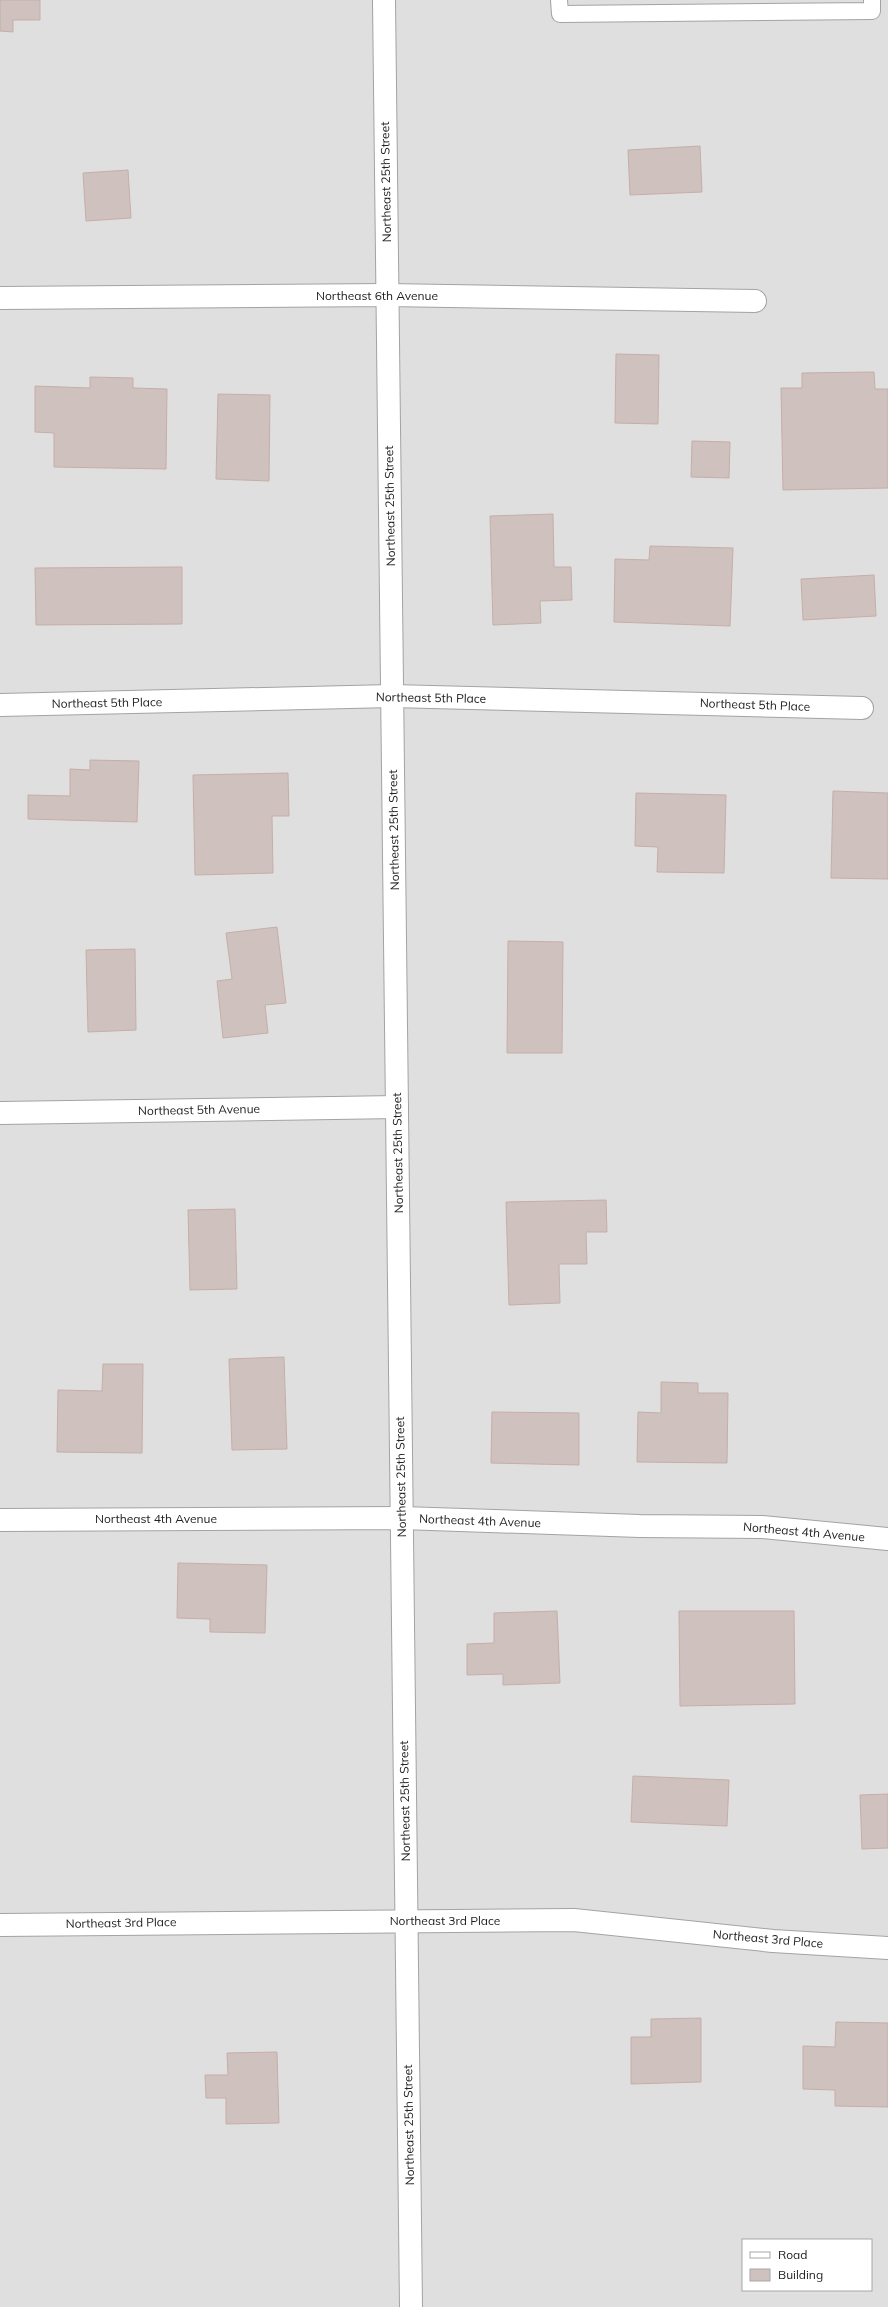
<svg xmlns="http://www.w3.org/2000/svg" width="888" height="2307" viewBox="0 0 888 2307" font-family="Mulish,sans-serif">
<rect width="100%" height="100%" fill="#f2ece8"/>
<path fill="#e0dfdf" fill-rule="evenodd" d="M0,0H888V2307H0ZM743,2240H871V2290H743Z"/>
<g fill="#cfc1be" stroke="#c5aea9">
<path d="M0,0H40V20H13V32L0,31Z"/>
<path d="M700,146L702,192L630,195L628,150Z"/>
<path d="M128,170L131,218L86,221L83,173Z"/>
<path d="M616,354L659,355L658,424L615,423Z"/>
<path d="M874,372L875,389H888V488L783,490L781,388H802V373Z"/>
<path d="M90,377L133,378V388L167,389L166,469L54,467V433L35,432V386L90,388Z"/>
<path d="M218,394L270,395L269,481L216,479Z"/>
<path d="M692,441L730,442L729,478L691,477Z"/>
<path d="M553,514L554,567H571L572,600L540,601L541,623L493,625L490,516Z"/>
<path d="M650,546L733,548L730,626L614,622L615,559L649,560Z"/>
<path d="M182,567V624L36,625L35,568Z"/>
<path d="M874,575L876,616L803,620L801,579Z"/>
<path d="M90,760L139,761L137,822L28,819V795L70,796V769L90,770Z"/>
<path d="M288,773L289,816H272L273,873L195,875L193,775Z"/>
<path d="M833,791L888,793V879L831,878Z"/>
<path d="M636,793L726,795L724,873L657,872L658,847L635,846Z"/>
<path d="M277,927L286,1003L265,1005L268,1033L223,1038L217,981L232,979L226,933Z"/>
<path d="M508,941L563,942L562,1053H507Z"/>
<path d="M135,949L136,1030L88,1032L86,950Z"/>
<path d="M606,1200L607,1232H586L587,1264H559L560,1303L509,1305L506,1202Z"/>
<path d="M235,1209L237,1289L190,1290L188,1210Z"/>
<path d="M284,1357L287,1449L232,1450L229,1359Z"/>
<path d="M103,1364H143L142,1453L57,1452L58,1390L102,1391Z"/>
<path d="M661,1382L698,1383V1393H728L727,1463L637,1462L638,1412L661,1413Z"/>
<path d="M492,1412L579,1413V1465L491,1463Z"/>
<path d="M178,1563L267,1565L265,1633L210,1632V1619L177,1618Z"/>
<path d="M557,1611L560,1683L503,1685V1674L467,1675V1644L494,1643V1613Z"/>
<path d="M679,1611H794L795,1704L680,1706Z"/>
<path d="M633,1776L729,1780L727,1826L631,1822Z"/>
<path d="M888,1794V1848L862,1849L860,1795Z"/>
<path d="M701,2018V2082L631,2084V2037H651V2019Z"/>
<path d="M836,2022L888,2023V2107L835,2106V2090L803,2089V2046L835,2047Z"/>
<path d="M277,2052L279,2123L226,2124V2098H206L205,2075H228L227,2053Z"/>
</g>
<g fill="none" stroke-linecap="round" stroke-linejoin="round">
<defs>
<path id="service" d="M559,0L560,14L872,11V0"/>
<g id="minor">
<path d="M0,298L387,295L755,301"/>
<path d="M0,705L392,696L862,708"/>
<path d="M0,1113L397,1107"/>
<path d="M0,1520L402,1518L640,1526L762,1527L888,1539"/>
<path d="M0,1925L574,1920L773,1941L888,1948"/>
</g>
<path id="tertiary" d="M384,0L411,2307"/>
</defs>
<use href="#service" stroke="#a3a3a3" stroke-width="18"/>
<use href="#minor" stroke="#a3a3a3" stroke-width="24"/>
<use href="#tertiary" stroke="#a3a3a3" stroke-width="24"/>
<use href="#service" stroke="#fff" stroke-width="16"/>
<use href="#minor" stroke="#fff" stroke-width="22"/>
<use href="#tertiary" stroke="#fff" stroke-width="22"/>
</g>
<g text-anchor="middle" stroke-width="3" stroke-linejoin="round" paint-order="stroke">
<g font-size="12" fill="#222" stroke="#fff">
<text transform="translate(386 182) rotate(-91)" y="4">Northeast 25th Street</text>
<text x="377" y="300">Northeast 6th Avenue</text>
<text transform="translate(390 506) rotate(-91)" y="4">Northeast 25th Street</text>
<text transform="translate(431 698) rotate(1)" y="4">Northeast 5th Place</text>
<text transform="translate(107 703) rotate(-1)" y="4">Northeast 5th Place</text>
<text transform="translate(755 705) rotate(2)" y="4">Northeast 5th Place</text>
<text transform="translate(394 830) rotate(-91)" y="4">Northeast 25th Street</text>
<text transform="translate(199 1110) rotate(-1)" y="4">Northeast 5th Avenue</text>
<text transform="translate(398 1153) rotate(-91)" y="4">Northeast 25th Street</text>
<text transform="translate(401 1477) rotate(-91)" y="4">Northeast 25th Street</text>
<text x="156" y="1523">Northeast 4th Avenue</text>
<text transform="translate(480 1521) rotate(2)" y="4">Northeast 4th Avenue</text>
<text transform="translate(804 1532) rotate(5)" y="4">Northeast 4th Avenue</text>
<text transform="translate(405 1801) rotate(-91)" y="4">Northeast 25th Street</text>
<text x="445" y="1925">Northeast 3rd Place</text>
<text transform="translate(121 1923) rotate(-1)" y="4">Northeast 3rd Place</text>
<text transform="translate(768 1939) rotate(5)" y="4">Northeast 3rd Place</text>
<text transform="translate(409 2125) rotate(-91)" y="4">Northeast 25th Street</text>
</g>
</g>
<rect x="742" y="2239" width="130" height="52" fill="#ffffff" stroke="#a7a7a7"/>
<rect x="750" y="2252" width="20" height="6" fill="#ffffff" stroke="#a7a7a7"/>
<text x="778" y="2259" font-size="12" fill="#222222">Road</text>
<rect x="750" y="2269" width="20" height="12" fill="#cfc1be" stroke="#a7a7a7"/>
<text x="778" y="2279" font-size="12" fill="#222222">Building</text>
</svg>
